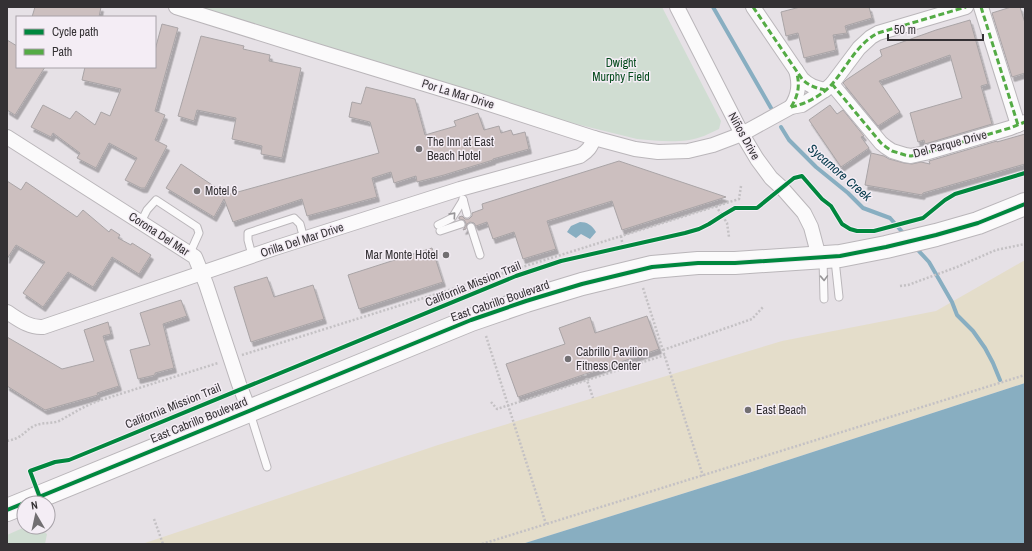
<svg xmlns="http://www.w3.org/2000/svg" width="1032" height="551" viewBox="0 0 1032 551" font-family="'Archivo Narrow',sans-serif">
<defs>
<filter id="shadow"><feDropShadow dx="2.5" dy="4.5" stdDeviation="0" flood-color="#0004"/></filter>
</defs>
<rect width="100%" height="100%" fill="#e6e1e6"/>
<g fill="#d0ddd2">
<path d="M176,7H662L721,121L719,129C714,131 709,134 704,136C683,144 659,141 637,139L474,99Z"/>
<path d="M25,527H35L47,534L45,544H7V535Z"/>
</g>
<path fill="#e4ddca" d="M1025,260V383L736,477L522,544H142L438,445L782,341L936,311Z"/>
<g fill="#88aec1">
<path d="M580,222C587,222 592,225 596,232L590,239L581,234L576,238L567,232L571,226Z"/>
<path d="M1025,383V544H522L736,477Z"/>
</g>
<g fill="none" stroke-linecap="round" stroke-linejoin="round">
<g stroke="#88aec1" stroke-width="4">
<path d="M713,7L771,108"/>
<path d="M781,127L789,140L816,167L848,193L863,208L890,218L905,235"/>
<path d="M916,248L929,262L952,302L957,315L973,331L985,348L993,363L1000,380"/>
</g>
</g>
<g fill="#ccbfbf" stroke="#a9a4a6" filter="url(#shadow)">
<path d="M35,7H101L99,17H32Z"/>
<path d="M800,7H869L872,18L845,26L847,33L833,35L836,50L804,58L798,33L786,36L781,12Z"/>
<path d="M1011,7H1020L1025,23V73L1012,77L992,13Z"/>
<path d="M970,20L988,84L981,86L992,124L925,144L924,140L918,142L910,113L962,98L950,55L879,81L900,112L878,126L843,83L846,80L882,56L880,50L936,30Z"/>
<path d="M162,24L178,28L155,111L165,115L155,140L167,146L145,188H141L125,180L137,158L109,143L96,168L77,158L80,153L53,133L51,137L31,127L43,105L70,119L76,111L95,125L101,112L110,116L121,89L82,80L85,67H155V50Z"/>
<path d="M201,36L244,46L243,49L270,55L269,61L301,68L282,158L261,154L262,146L232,139L236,118L197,110L194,121L178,116Z"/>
<path d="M7,40L17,46V67H45L15,115L7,110Z"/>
<path d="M366,87L415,99L425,135L456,126L454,121L478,113L484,130L499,126L501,133L511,130L513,135L525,132L529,149L493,159V160L444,175L417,182L416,176L394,183L391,172L372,178L377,197L307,216L302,199L233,222L224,199L214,217L166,188L181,164L227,195L379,153L370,122L349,117L352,102L361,104Z"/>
<path d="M830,105L837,114L843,110L864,136L861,137L869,148L841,167L809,120Z"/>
<path d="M1025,134V164L923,193L922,195L865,185L871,153L884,156L889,159L904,163L912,164L921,162L930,164L929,161L997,141V142Z"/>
<path d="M619,161L726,197L622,230L612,201L547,221L556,249L523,259L514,232L493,239L487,222L476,226L474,223L470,222L467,224L466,229L463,230L466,225V223L464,220L459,219V217L462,216L465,219H469L472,216V213L483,209L482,204Z"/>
<path d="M7,181L21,190L26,182L77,217L83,210L109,232L111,229L120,235L118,238L131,245L132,243L151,255L139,274L112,257L93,287L68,272L43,307L23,293L45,262L16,245L7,259Z"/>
<path d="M432,248L443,282L359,309L348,275Z"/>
<path d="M267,277L274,297L313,285L324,319L251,342L234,287Z"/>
<path d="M181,300L187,316L163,324L174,368L155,373V375L138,379L130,350L150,345L140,313Z"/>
<path d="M647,316L659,349L518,397L506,364L565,344L559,328L590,317L595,333Z"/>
<path d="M108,322L111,334L103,336L119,386L97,393L98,395L45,410L7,386V337L62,369L94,361L84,330Z"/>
</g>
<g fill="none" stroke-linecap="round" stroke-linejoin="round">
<defs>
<g id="lane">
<path d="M463,199L467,214"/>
<path d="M141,222L147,210L156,200L197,227L199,233L190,253"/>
<path d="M438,225L452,218L463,200"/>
<path d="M471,227L480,255"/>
<path d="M440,231L461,224"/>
<path d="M252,255L248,240V233L294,218L300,224L304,239"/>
<path d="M823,259L824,299"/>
<path d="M835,260L839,297"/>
<path d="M250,413L267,467"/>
</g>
<g id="street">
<path d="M176,7L320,52L474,99L594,138L635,149L658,152L688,151L713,145L742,134L791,107L802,105L825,90L832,84L859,48L871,37L878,33L966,7"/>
<path d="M677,7L742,134L757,159L771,178L782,188L804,213L811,227L819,257"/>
<path d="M753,7L802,79C809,86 816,88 825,90"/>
<path d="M981,7L1018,125"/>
<path d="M832,84L881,143L886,147L892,151L905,155L911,156L925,153L1010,128L1025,122"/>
<path d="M791,107C799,95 800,84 796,70"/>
<path d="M7,137L195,257L206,284L239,384L249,410"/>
<path d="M7,312C18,319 29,328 43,327L278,247L460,189L580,156C588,151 591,147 594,138"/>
</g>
<path id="primary" d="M7,510L471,320L526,301L582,284L652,267L698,263H735L840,256L886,247L936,235L978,223L1025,204"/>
</defs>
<use href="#lane" stroke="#bab6ba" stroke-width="9"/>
<use href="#street" stroke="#bab6ba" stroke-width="16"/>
<use href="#primary" stroke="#bab6ba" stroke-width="24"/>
<g stroke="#c4c1c4" stroke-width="2.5" stroke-dasharray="2 2" stroke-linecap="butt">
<path d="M716,206L727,223L729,237"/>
<path d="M621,236L623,247"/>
<path d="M900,286L908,285L957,267L996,250L1025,244"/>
<path d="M643,288L703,476"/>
<path d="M486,336L546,524"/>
<path d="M663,350L752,319L764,306"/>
<path d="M242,355L739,199L741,186"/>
<path d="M585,374L593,398"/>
<path d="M491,402L497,409L665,355"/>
<path d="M7,441C23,438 23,432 34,426C42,422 51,424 59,421C72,414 84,406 98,401L218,363"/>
<path d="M154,519L163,544"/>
<path d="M482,544L1025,375"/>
</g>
<use href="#lane" stroke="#fbfafb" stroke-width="7"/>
<use href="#street" stroke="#fbfafb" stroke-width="14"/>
<use href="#primary" stroke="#fbfafb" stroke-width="22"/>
<g stroke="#54ab45" stroke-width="3" stroke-dasharray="6 3" stroke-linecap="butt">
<path d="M753,7L802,79C809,86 816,88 825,90"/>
<path d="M981,7L1018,125"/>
<path d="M832,84L881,143L886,147L892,151L905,155L911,156L925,153L1010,128L1025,122"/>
<path d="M791,107C806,104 823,95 833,83C848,65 857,44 878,33L966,7"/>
<path d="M791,107C798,96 800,86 797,74"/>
</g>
<defs>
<g id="cycleway">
<path d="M42,503L30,471L55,462L69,460L516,276L561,261L685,233L699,229L709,224L723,215L735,208H757L794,178L802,176L822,199L831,206L842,224L850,229L857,231H874L923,218L945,200L955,194L1025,173"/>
<path d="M7,510L471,320L526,301L582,284L652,267L698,263H735L840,256L886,247L936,235L978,223L1025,204"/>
</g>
</defs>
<use href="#cycleway" stroke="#f4edf5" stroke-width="6"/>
<use href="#cycleway" stroke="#00873e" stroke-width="4"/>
</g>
<defs><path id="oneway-chevron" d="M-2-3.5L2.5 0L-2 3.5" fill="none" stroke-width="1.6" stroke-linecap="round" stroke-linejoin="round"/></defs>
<g stroke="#989698">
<use href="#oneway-chevron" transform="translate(453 215) rotate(-48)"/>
<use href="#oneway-chevron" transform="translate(824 278) rotate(88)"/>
</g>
<g fill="#726f72" stroke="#f4edf5" stroke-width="1.5">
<circle cx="419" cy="149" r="4"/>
<circle cx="197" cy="191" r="4"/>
<circle cx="446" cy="255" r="4"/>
<circle cx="568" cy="359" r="4"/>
<circle cx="748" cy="410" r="4"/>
</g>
<g text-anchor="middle" stroke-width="3" stroke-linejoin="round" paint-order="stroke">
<g font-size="12" fill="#064c1e" stroke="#f4edf5">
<text x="621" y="67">Dwight<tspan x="621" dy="14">Murphy Field</tspan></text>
</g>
<g font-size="12" fill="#343134" stroke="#f4edf5">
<text transform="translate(458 94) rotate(17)" y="4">Por La Mar Drive</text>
<text transform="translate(744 136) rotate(61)" y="4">Niños Drive</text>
<text transform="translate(950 144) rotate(-15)" y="4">Del Parque Drive</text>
<text transform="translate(159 234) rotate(33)" y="4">Corona Del Mar</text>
<text transform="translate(302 240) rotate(-18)" y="4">Orilla Del Mar Drive</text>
<text transform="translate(473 284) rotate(-22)" y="4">California Mission Trail</text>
<text transform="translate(500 301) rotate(-19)" y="4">East Cabrillo Boulevard</text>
<text transform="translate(173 406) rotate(-22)" y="4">California Mission Trail</text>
<text transform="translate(199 420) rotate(-22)" y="4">East Cabrillo Boulevard</text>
</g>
<g font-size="12" fill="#343134" stroke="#f4edf5" text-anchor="start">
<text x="427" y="146">The Inn at East<tspan x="427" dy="14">Beach Hotel</tspan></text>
<text x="205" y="195">Motel 6</text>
<text x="438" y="259" text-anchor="end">Mar Monte Hotel</text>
<text x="576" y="356">Cabrillo Pavilion<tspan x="576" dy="14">Fitness Center</tspan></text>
<text x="756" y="414">East Beach</text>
</g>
<g font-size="13" font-style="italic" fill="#013648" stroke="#f4edf5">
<text transform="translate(840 172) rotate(41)" y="5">Sycamore Creek</text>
</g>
</g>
<rect width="1032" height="551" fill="none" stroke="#343134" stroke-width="16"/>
<rect x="16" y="16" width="140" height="52" fill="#f4edf5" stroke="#a7a2a8"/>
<rect x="24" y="29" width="20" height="6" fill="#00873e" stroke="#a7a2a8"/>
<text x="52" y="36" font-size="12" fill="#343134">Cycle path</text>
<rect x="24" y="49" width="20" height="6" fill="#54ab45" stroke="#a7a2a8"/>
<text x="52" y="56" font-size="12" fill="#343134">Path</text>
<g transform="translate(36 515) rotate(351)"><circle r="19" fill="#f4edf5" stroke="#a7a2a8"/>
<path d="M0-3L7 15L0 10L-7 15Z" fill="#726f72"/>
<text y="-6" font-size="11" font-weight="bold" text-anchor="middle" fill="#343134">N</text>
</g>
<path d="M888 34v6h95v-6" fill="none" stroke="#343134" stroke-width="2"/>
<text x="894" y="34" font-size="12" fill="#343134" stroke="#f4edf5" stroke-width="3" paint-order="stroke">50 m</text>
</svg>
